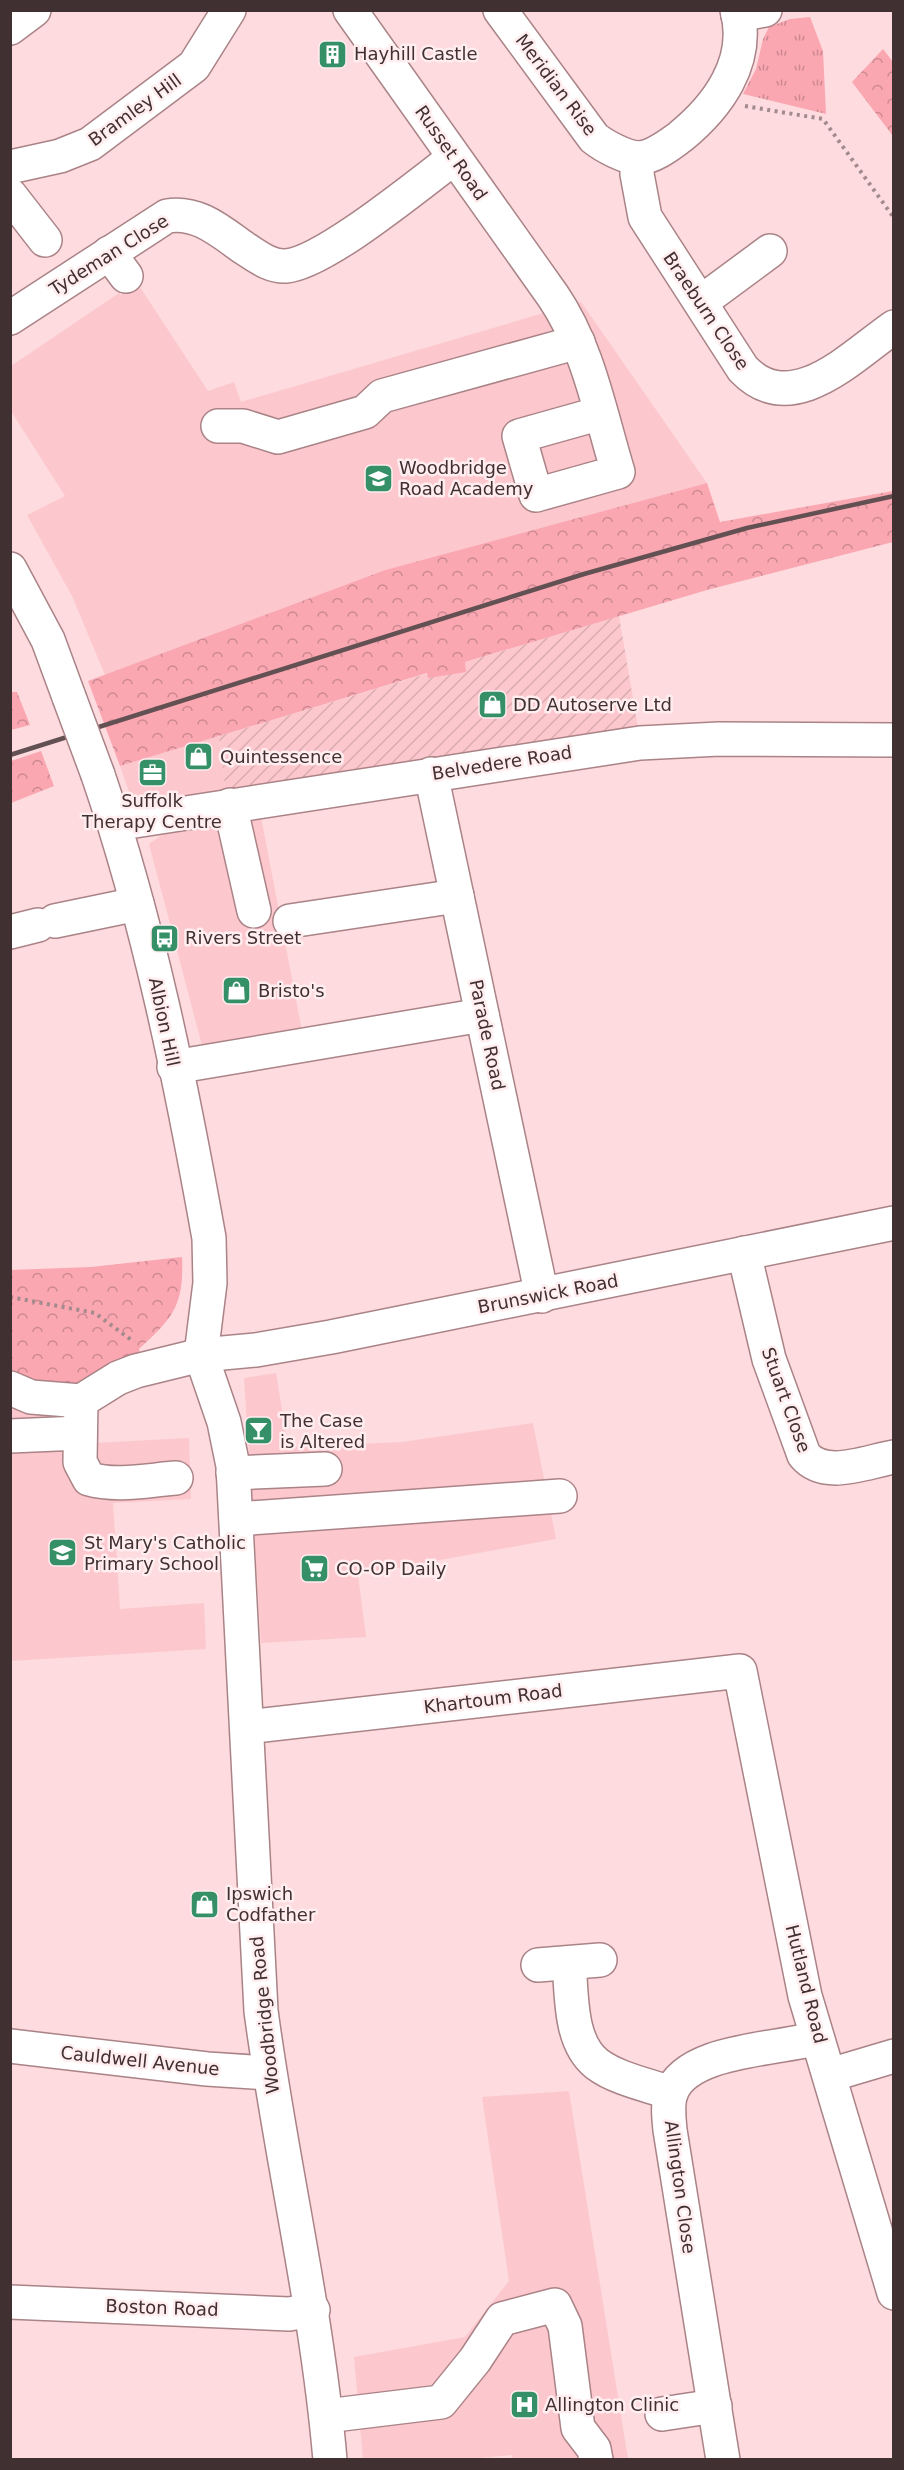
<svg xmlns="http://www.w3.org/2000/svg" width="904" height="2470" viewBox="0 0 904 2470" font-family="'DejaVu Sans',sans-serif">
<defs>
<pattern id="industrial-furrows" width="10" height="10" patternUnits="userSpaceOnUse" patternTransform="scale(1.5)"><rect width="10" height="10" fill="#fcc8ce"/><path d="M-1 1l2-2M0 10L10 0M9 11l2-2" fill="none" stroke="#d9acb1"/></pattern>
<pattern id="forest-crowns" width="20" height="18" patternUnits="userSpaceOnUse" patternTransform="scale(1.5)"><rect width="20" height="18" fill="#faa7b2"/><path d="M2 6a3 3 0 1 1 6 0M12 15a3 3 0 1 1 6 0" fill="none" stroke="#cc8891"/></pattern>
<pattern id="park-tufts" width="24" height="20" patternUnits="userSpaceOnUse" patternTransform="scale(1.5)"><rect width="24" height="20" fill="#faa7b2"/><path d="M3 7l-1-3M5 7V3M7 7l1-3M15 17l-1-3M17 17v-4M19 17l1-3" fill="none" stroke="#cc8891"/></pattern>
</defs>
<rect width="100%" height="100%" fill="#fddbde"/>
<g fill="#fcc8ce">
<path d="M138,284L208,391L234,382L241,402L581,302L707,483L385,570L105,675L72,596L27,515L65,496L11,411V366L119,293L121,295Z"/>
<path d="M219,736L226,796L135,809L120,766Z"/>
<path d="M261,817L303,1036L204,1053L149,844L162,835Z"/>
<path d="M276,1373L288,1447L402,1442L533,1423L556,1539L358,1575L366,1637L261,1643L244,1378Z"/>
<path d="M11,1406L72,1414L74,1444L189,1438L191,1499L113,1503L120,1609L204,1603L206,1649L11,1661Z"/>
<path d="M569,2091L628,2459L513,2460L512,2455L456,2460L363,2459L354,2357L465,2337L509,2281L482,2097Z"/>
</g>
<path fill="url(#industrial-furrows)" d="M619,616L639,734L226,796L219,736Z"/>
<g fill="url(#forest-crowns)">
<path d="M883,49L893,62V136L852,82Z"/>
<path d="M707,483L720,522L893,491V542L707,590L465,662L466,672L428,678L427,673L120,766L88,681L385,570Z"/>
<path d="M11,692H17L30,725L11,730Z"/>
<path d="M41,751L54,786L11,803V761Z"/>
<path d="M182,1257C184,1305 174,1317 139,1349L144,1381L11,1406L10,1270L91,1267Z"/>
</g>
<path fill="url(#park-tufts)" d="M810,17L823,51L826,114L743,94L756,69L763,39L769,27L790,19Z"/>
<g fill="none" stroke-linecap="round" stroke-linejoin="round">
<defs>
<g id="minor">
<path d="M350,10L553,296C588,347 600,413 618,472L536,495L519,436L601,413"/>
<path d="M500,10L594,138C604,146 626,158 639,158C654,157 669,145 680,137C717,107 751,62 737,10"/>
<path d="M738,15L765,10"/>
<path d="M10,28L34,10"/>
<path d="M638,158L637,174L645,217L743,369C792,420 852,356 894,327"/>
<path d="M10,167L60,156L90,144L194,66L229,10"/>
<path d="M10,195L45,240"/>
<path d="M109,253L126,276"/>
<path d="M701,302L770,251"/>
<path d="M10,318L167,216C198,211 220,231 244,248C257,256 270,267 286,266C324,263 419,184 454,158"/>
<path d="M218,426H243L278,437L365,412L382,396L578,342"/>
<path d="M431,774L542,1296"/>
<path d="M230,805L254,911"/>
<path d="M115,824L640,743L719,739L894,740"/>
<path d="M55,921L137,904"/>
<path d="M290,921L457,896"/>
<path d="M10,932L38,925"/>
<path d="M174,1067L482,1015"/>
<path d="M744,1253L769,1359L804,1455C825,1480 865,1462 894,1457"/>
<path d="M10,1388L31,1397L81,1401L118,1378L136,1371L201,1355L256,1350L331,1337L894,1223"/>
<path d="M81,1401L80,1462L89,1479C117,1487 148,1480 176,1478"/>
<path d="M10,1436L80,1433"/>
<path d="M233,1473L325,1469"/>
<path d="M237,1519L560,1496"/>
<path d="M247,1727L740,1671L805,1996L894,2293"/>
<path d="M569,1963C572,1995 569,2042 597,2064C617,2079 648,2085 671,2093"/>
<path d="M538,1965L600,1960"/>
<path d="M10,2046L207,2069L269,2073"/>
<path d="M830,2075L894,2056"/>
<path d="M10,2302L289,2314L313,2310"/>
<path d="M662,2414L715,2406"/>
<path d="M326,2416L441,2402L475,2360L502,2319L555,2305L565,2326L578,2428L594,2449L596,2460"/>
<path d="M723,2460L670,2130C669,2119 667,2104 671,2093C687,2049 777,2050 817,2038"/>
</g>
<g id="major">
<path d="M10,569L48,640L69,697"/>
<path d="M98,775C149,924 181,1082 209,1238L210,1283L201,1355L224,1422L233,1466L261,2011C281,2161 317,2308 330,2460"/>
</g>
</defs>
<use href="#minor" stroke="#aa8387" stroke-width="36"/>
<use href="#major" stroke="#aa8387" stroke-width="36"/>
<g stroke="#a38a8c" stroke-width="4" stroke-dasharray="3 4.5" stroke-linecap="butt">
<path d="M745,106L823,119L894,218"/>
<path d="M10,1297L95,1313L134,1342"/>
</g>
<use href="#minor" stroke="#fff" stroke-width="33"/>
<use href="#major" stroke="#fff" stroke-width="33"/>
<path stroke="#635052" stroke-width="4.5" d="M10,755L584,574L747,528L894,496"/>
<defs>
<path id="major-bridge" d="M69,697L98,775"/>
</defs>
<use href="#major-bridge" stroke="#aa8387" stroke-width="36" stroke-linecap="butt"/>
<use href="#major-bridge" stroke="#fff" stroke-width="33"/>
</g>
<defs>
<symbol id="building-square" viewBox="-11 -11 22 22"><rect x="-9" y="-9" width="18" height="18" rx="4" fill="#359067" stroke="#ffedef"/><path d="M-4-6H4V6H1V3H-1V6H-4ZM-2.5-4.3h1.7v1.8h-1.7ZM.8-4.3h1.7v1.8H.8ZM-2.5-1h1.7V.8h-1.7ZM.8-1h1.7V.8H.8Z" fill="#fff"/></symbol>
<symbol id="school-square" viewBox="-11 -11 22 22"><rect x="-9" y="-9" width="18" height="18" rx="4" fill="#359067" stroke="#ffedef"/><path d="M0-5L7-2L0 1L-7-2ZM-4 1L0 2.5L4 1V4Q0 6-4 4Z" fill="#fff"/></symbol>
<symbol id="shop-square" viewBox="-11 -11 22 22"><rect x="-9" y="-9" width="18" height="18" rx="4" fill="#359067" stroke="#ffedef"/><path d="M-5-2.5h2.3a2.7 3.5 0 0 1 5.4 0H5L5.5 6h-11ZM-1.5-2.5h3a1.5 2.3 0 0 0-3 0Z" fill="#fff"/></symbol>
<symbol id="office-square" viewBox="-11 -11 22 22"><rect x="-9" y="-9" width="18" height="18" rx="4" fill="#359067" stroke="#ffedef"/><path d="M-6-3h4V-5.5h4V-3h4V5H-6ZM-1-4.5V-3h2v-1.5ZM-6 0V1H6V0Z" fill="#fff"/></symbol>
<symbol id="bus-square" viewBox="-11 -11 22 22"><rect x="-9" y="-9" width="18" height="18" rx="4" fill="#359067" stroke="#ffedef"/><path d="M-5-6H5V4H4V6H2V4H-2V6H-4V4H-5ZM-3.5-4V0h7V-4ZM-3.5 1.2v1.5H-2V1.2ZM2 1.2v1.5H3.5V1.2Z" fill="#fff"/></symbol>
<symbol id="bar-square" viewBox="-11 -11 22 22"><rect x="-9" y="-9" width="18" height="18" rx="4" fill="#359067" stroke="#ffedef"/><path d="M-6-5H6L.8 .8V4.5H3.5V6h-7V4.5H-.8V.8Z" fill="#fff"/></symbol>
<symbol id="supermarket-square" viewBox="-11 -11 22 22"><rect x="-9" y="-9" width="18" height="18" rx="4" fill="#359067" stroke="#ffedef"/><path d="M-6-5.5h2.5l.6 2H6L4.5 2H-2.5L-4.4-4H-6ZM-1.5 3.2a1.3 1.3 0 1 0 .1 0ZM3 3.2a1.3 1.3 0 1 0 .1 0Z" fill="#fff"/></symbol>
<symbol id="hospital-square" viewBox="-11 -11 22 22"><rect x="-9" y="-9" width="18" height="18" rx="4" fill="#359067" stroke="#ffedef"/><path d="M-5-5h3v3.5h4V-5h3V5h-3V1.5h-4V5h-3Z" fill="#fff"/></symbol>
</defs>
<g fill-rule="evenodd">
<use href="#building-square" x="316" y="38" width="33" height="33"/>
<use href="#school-square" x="362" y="462" width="33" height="33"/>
<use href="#shop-square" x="476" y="688" width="33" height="33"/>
<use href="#shop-square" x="182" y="740" width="33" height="33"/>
<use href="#office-square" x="136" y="756" width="33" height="33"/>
<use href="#bus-square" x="148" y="922" width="33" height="33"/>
<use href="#shop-square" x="220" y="974" width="33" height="33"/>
<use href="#bar-square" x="242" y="1414" width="33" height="33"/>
<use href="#school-square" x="46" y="1536" width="33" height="33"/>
<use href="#supermarket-square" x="298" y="1552" width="33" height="33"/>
<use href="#shop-square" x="188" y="1888" width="33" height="33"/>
<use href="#hospital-square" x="508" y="2388" width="33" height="33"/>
</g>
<g text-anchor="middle" stroke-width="5" stroke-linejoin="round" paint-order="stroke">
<g font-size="18" fill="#403032" stroke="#ffedef" text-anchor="start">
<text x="354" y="60">Hayhill Castle</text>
<text x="399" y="474">Woodbridge<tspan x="399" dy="21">Road Academy</tspan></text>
<text x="513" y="711">DD Autoserve Ltd</text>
<text x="220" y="763">Quintessence</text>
<text x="152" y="807" text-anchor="middle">Suffolk<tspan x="152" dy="21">Therapy Centre</tspan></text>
<text x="185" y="944">Rivers Street</text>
<text x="258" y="997">Bristo's</text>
<text x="280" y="1427">The Case<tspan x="280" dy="21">is Altered</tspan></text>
<text x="84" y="1549">St Mary's Catholic<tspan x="84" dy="21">Primary School</tspan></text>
<text x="336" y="1575">CO-OP Daily</text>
<text x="226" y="1900">Ipswich<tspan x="226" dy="21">Codfather</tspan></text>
<text x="545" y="2411">Allington Clinic</text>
</g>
<g font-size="18" fill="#403032" stroke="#ffedef">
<text transform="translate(556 85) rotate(53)" y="6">Meridian Rise</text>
<text transform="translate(135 110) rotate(-36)" y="6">Bramley Hill</text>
<text transform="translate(451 153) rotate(55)" y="6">Russet Road</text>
<text transform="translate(109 255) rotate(-32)" y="6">Tydeman Close</text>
<text transform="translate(706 311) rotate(56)" y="6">Braeburn Close</text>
<text transform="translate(502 763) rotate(-9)" y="6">Belvedere Road</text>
<text transform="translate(164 1022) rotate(78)" y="6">Albion Hill</text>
<text transform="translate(487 1035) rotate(78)" y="6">Parade Road</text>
<text transform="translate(548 1294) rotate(-11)" y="6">Brunswick Road</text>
<text transform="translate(786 1400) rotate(70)" y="6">Stuart Close</text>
<text transform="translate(493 1699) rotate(-7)" y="6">Khartoum Road</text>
<text transform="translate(806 1984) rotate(76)" y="6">Hutland Road</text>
<text transform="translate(265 2015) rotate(-96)" y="6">Woodbridge Road</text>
<text transform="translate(140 2061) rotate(6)" y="6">Cauldwell Avenue</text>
<text transform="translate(680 2187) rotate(82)" y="6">Allington Close</text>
<text transform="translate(162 2308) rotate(2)" y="6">Boston Road</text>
</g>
</g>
<rect width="904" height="2470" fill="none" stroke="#403032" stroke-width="24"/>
</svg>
